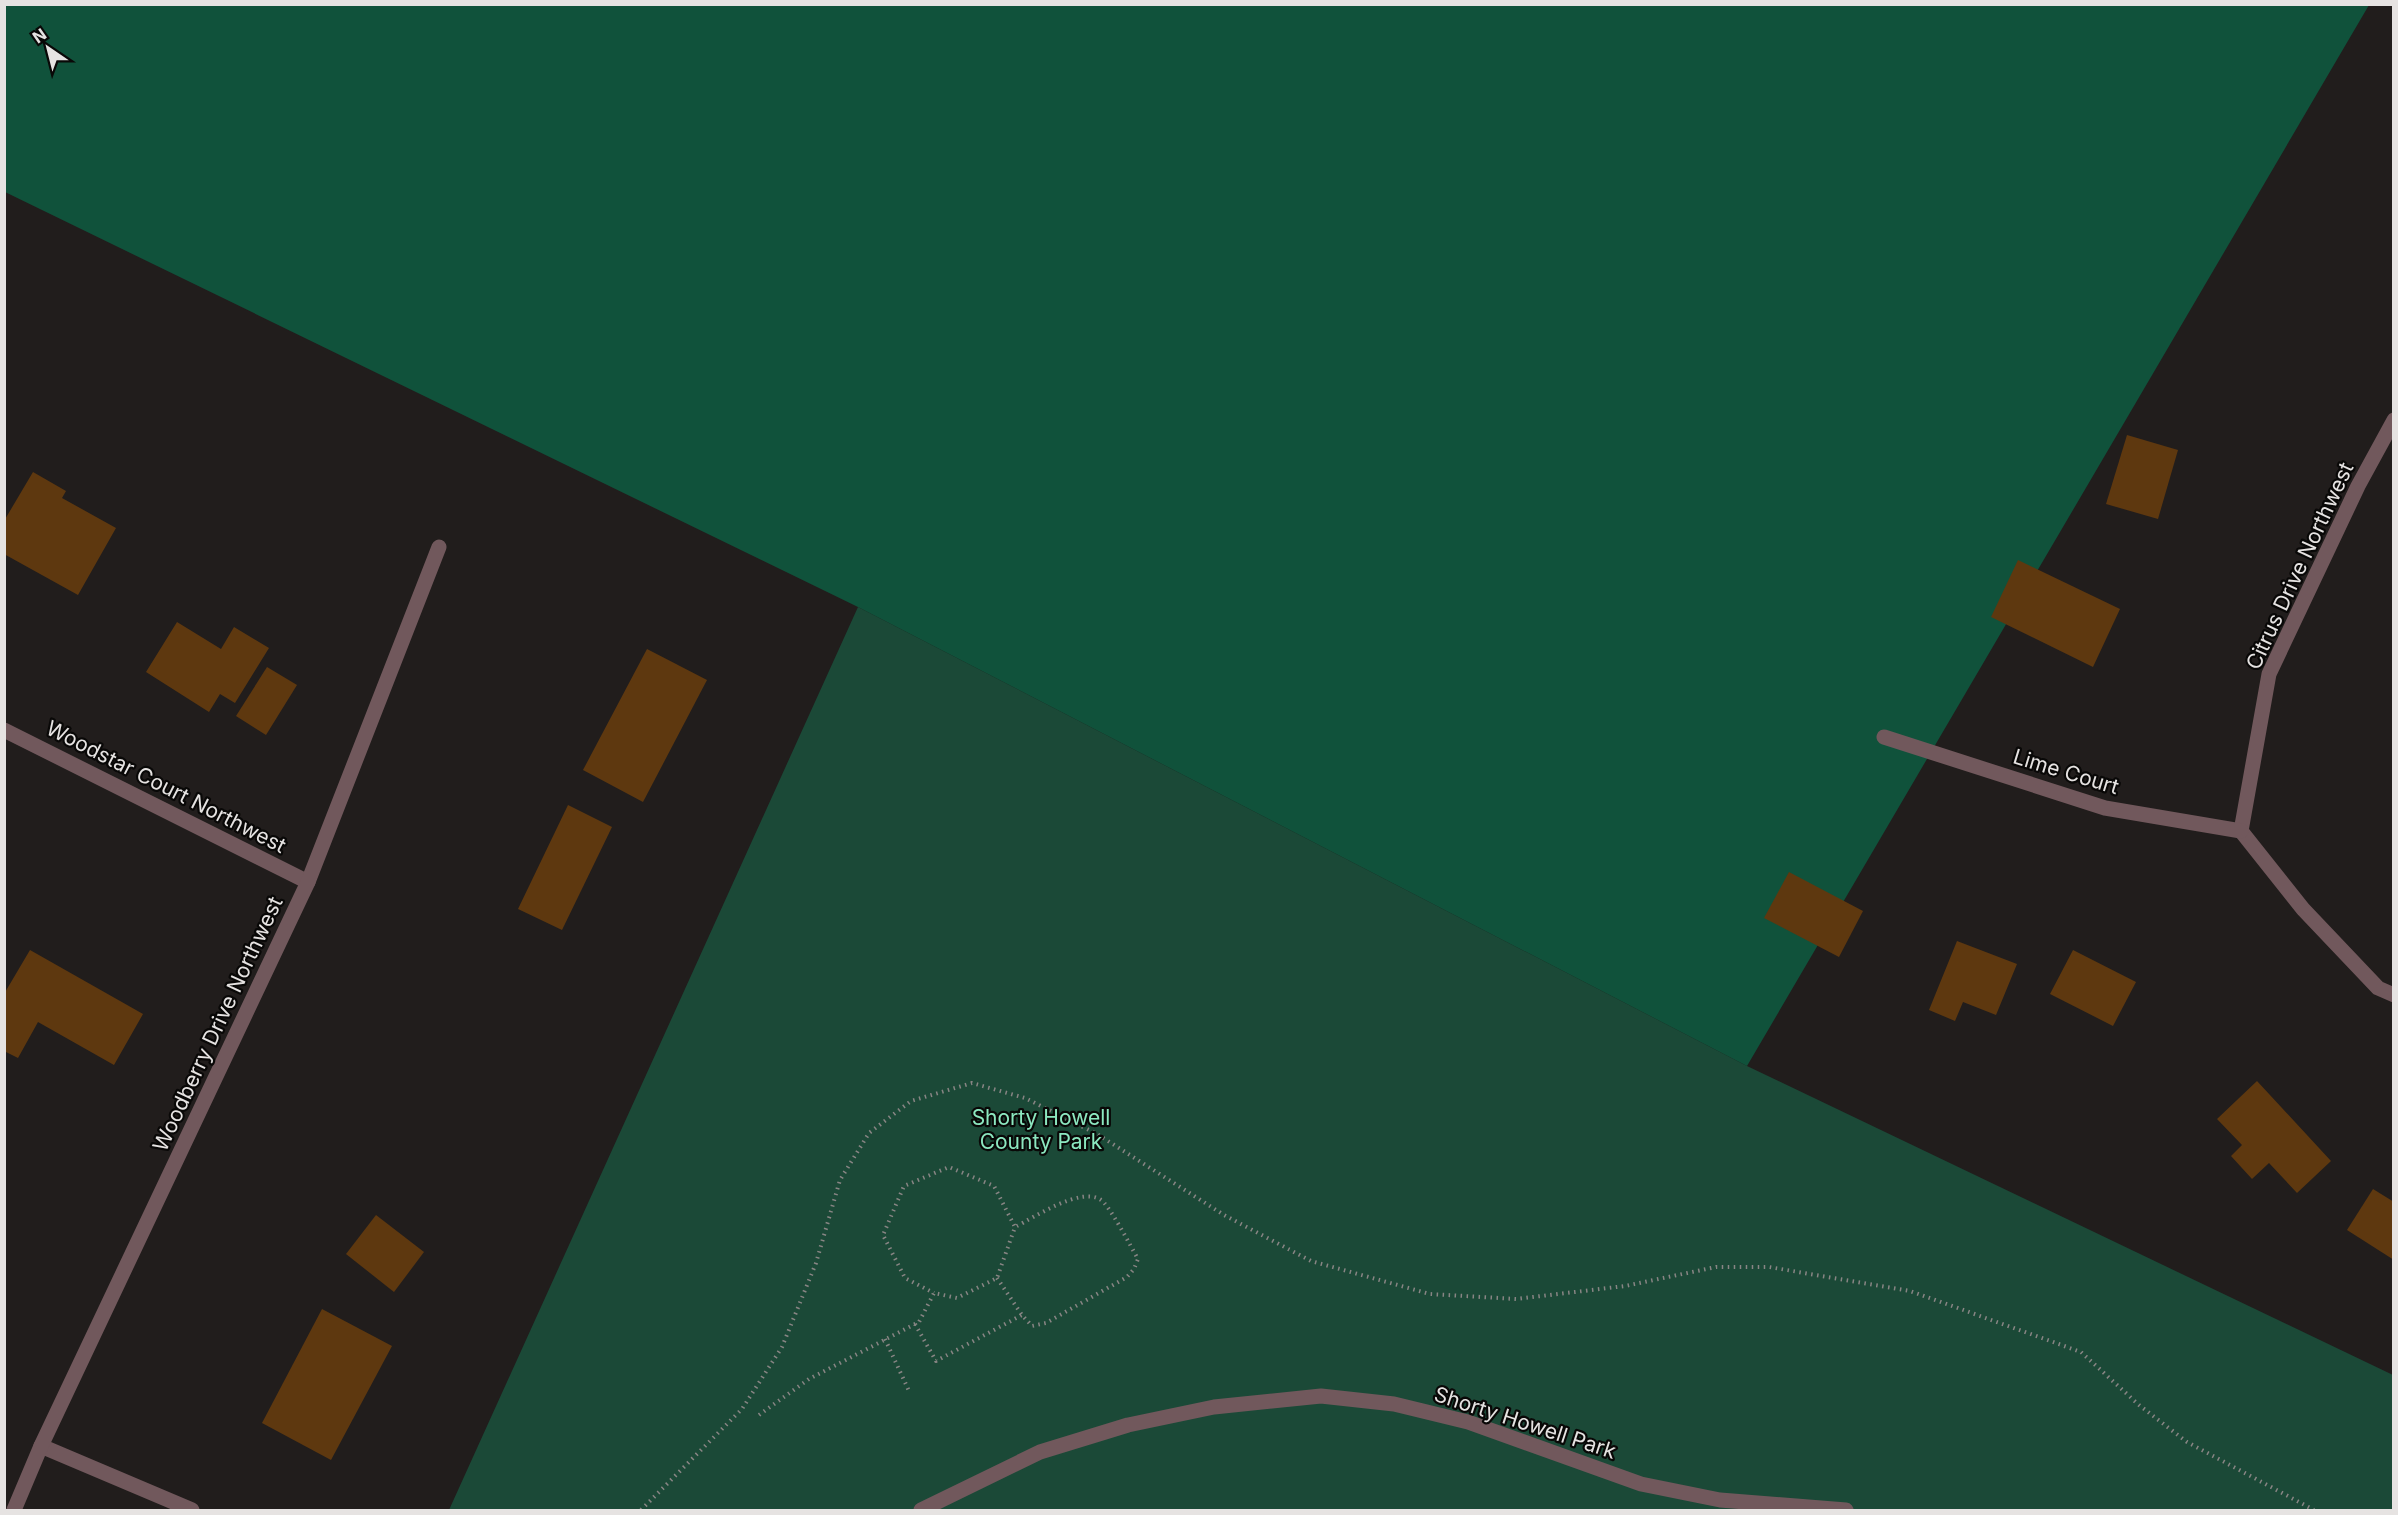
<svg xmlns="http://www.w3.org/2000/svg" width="2398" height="1515" viewBox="0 0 2398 1515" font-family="Inter,sans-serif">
<rect width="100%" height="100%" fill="#211d1c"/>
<path fill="#1b4937" d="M858,607L1747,1066L2393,1375V1510H449Z"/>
<path fill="#10523b" d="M4,5H2369L1747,1066L858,607L5,192Z"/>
<g fill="#5e380f">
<path d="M2127,435L2178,450L2158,519L2106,504Z"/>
<path d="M33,472L66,491L62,498L116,528L78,595L4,554V521Z"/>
<path d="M2018,560L2120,609L2093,667L1991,617Z"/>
<path d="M177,622L221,649L234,627L269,648L235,703L220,694L209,712L146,672Z"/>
<path d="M647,649L707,680L643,802L583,770Z"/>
<path d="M267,667L297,685L266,735L236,716Z"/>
<path d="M568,805L612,827L562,930L518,909Z"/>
<path d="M1789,872L1863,911L1839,957L1764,918Z"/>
<path d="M1957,941L2017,964L1996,1015L1963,1002L1955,1021L1929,1010Z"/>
<path d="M30,950L143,1014L114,1065L38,1022L18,1058L4,1051V994Z"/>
<path d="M2073,950L2136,982L2113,1026L2050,994Z"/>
<path d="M2257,1081L2331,1161L2297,1193L2269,1163L2252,1179L2231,1156L2242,1145L2217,1119Z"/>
<path d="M2373,1189L2394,1202V1260L2347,1230Z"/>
<path d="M376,1215L424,1252L394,1292L346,1254Z"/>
<path d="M322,1309L392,1346L331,1460L262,1423Z"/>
</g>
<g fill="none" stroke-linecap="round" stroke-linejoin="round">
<g stroke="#888584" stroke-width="4" stroke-dasharray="1.5 4.5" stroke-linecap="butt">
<path d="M997,1278L1022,1315L1032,1326L1046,1323L1127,1277L1134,1269L1138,1259C1131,1247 1110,1206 1101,1200C1081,1186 1035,1217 1015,1227"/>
<path d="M915,1324L936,1361L1022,1315"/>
<path d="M885,1339L909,1391"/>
<path d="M759,1415L809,1379L919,1322L934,1293L957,1298L997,1278L1015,1227L994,1186L949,1167L904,1186L883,1235L905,1278L934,1293"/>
<path d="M641,1510L742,1409L782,1347L816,1263L840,1180L869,1133L911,1101L972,1083L1025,1098L1097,1134L1224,1215L1311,1261L1430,1294L1516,1299L1625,1286L1716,1267H1769L1910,1291L2081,1352L2139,1405L2187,1442L2314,1510"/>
</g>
<g stroke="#71585c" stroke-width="15">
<path d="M2394,420L2358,486L2269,674L2241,831L2303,909L2378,988L2394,995"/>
<path d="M4,730L308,882"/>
<path d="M1884,737L2105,808L2241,831"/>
<path d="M41,1446L192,1510"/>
<path d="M14,1510L41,1446L308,882L439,547"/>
<path d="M921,1510L1040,1452L1128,1425L1214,1407L1321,1396L1394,1404L1468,1422L1641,1484L1720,1500L1846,1510"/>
</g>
</g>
<g text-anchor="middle" stroke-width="4.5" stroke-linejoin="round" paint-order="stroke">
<g font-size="21" fill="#e6e3e2" stroke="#090807">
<text transform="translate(2300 566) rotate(-65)" y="7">Citrus Drive Northwest</text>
<text transform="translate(2066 772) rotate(17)" y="7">Lime Court</text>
<text transform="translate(166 787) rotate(27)" y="7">Woodstar Court Northwest</text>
<text transform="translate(218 1024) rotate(-65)" y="7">Woodberry Drive Northwest</text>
<text transform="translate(1525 1423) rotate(18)" y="7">Shorty Howell Park</text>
</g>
<g font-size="21" fill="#8ce8c0" stroke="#090807">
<text x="1041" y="1125">Shorty Howell<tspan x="1041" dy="24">County Park</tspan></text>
</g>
</g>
<rect width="2398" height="1515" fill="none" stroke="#e6e3e2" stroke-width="12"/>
<g transform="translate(48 48) rotate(325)" stroke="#090807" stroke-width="4.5" paint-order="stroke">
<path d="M0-4.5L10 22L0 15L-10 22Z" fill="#e6e3e2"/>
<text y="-9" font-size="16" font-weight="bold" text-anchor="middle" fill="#e6e3e2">N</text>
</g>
</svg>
